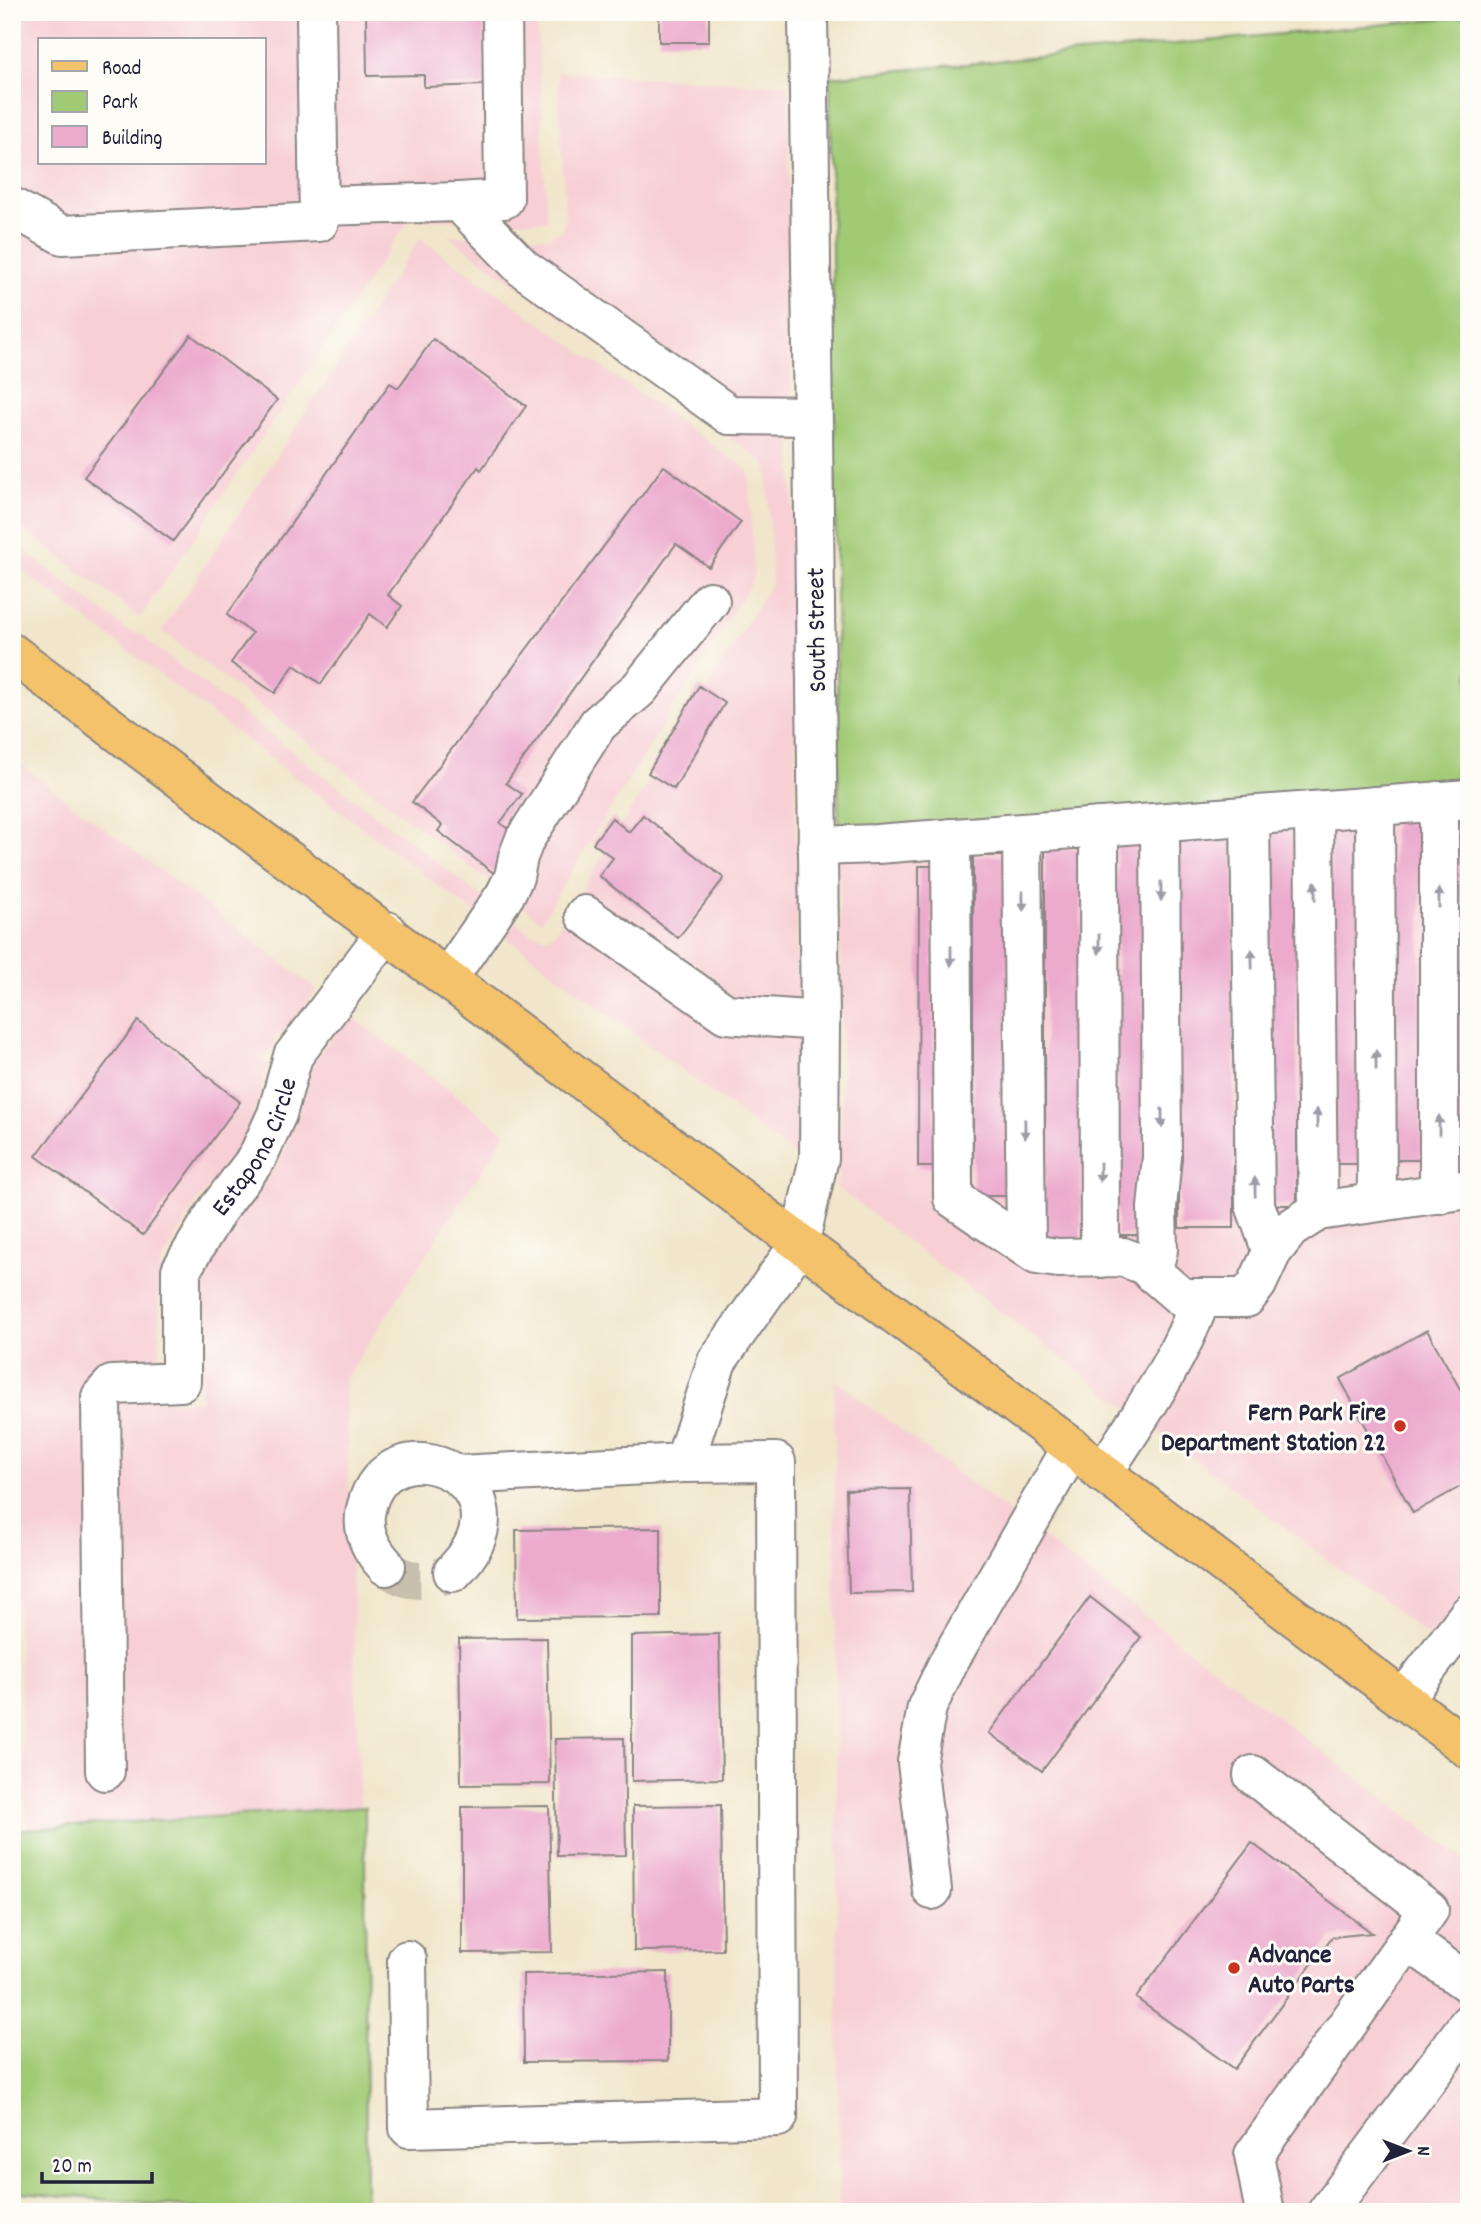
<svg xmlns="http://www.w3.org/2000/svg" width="1481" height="2224" viewBox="0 0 1481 2224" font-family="Dekko,sans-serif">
<rect width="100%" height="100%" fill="#fdfcf7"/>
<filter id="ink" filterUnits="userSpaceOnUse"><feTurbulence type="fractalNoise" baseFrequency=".0143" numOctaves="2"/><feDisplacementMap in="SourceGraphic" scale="14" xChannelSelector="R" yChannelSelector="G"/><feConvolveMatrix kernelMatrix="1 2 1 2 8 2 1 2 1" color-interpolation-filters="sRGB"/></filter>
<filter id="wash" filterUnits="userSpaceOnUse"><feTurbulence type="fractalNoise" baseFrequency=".00686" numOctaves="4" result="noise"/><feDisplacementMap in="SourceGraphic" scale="28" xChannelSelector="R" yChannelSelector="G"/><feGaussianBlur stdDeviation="1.57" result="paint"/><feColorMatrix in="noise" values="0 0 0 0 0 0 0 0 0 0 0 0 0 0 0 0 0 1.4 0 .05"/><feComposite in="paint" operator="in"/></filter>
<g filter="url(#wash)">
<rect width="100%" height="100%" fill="#f1e6cb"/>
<g fill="#f7cfd5" fill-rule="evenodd">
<path d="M12,12H537L547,221L409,220L140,618L12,520ZM40,40H264V163H40Z"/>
<path d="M558,72L788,85L799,1097L797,1157L12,563V541L128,631L144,635L150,643L530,933L545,936L550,935L558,928L770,586L772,577L767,470L764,462L448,236L547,237L552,236L562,230L565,220Z"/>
<path d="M420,238L749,471L754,578L541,921L162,631Z"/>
<path d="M12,758L317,989L283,1034L277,1033L272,1048L263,1061L268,1064L256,1108L238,1149L199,1200L162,1261L160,1270L159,1401H201L203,1275L236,1219L277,1165L297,1119L313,1063L349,1014L506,1133L345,1379L360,1807L27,1830L12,1491Z"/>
<path d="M1469,782V1667L836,1187L838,1177L842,1098L839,844Z"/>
<path d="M834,1379L1469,1863V2212H839Z"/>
</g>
<g fill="#a1ca75" stroke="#627658" stroke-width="2">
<path d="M1469,16V782L839,844L830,77Z"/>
<path d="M365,1807L366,2212H235L12,2191V1830Z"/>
</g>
<g id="blocks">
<g fill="#ecaacd">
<path d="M366,12H484L485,85L424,87V75L367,76Z"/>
<rect x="659" y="12" width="50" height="30"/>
<path d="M191,335L277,400L173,541L84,477Z"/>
<path d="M433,339L526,406L481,470L478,467L388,595L402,606L387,627L370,614L321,684L294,665L275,693L231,663L252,633L227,615L390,383L398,388Z"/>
<path d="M664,466L741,522L709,567L676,544L506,783L522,794L500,823L521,838L495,874L438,831L442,825L412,802Z"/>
<path d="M699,686L725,703L674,789L648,773Z"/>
<path d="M643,815L724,878L678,938L599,876L613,858L593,843L612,818L629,832Z"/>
<rect x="1457" y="815" width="12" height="341"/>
<rect x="1393" y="820" width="28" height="340"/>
<rect x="1331" y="824" width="28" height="340"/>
<rect x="1270" y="830" width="27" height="375"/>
<rect x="1179" y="837" width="55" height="391"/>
<rect x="1117" y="843" width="27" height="392"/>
<rect x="1045" y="849" width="36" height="392"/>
<rect x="973" y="856" width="35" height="340"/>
<path d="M919,866H932L935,1167H918Z"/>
<path d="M138,1021L240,1102L143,1235L36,1156Z"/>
<path d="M1427,1330L1469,1405V1482L1413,1513L1340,1379Z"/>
<path d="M910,1489L912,1592L849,1593L846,1490Z"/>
<path d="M661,1528V1617L517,1618L516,1530Z"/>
<path d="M1090,1597L1141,1637L1042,1771L989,1733Z"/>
<path d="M719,1634L722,1779L632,1781V1636Z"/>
<path d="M547,1638L550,1784L461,1785L459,1639Z"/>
<path d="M624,1738L626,1855L557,1856L555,1739Z"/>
<path d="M721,1805L723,1950L634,1951L633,1806Z"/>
<path d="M549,1806L552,1952L462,1953V1807Z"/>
<path d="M1252,1843L1372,1933L1332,1937L1234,2069L1136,1998Z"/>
<path d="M668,1972V2061L524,2062L523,1974Z"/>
</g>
</g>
</g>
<g filter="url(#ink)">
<use href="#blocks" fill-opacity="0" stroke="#8a8483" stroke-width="2"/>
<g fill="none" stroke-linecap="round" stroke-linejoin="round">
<path stroke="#c8bfae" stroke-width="38" stroke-dasharray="38 19" stroke-linecap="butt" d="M386,1566C406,1585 429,1582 453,1572"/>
<defs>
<g id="minor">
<path d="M459,202L504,199L502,12"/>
<path d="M319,206L459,202L523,268L729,415L812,416"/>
<path d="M12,207L62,235L319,222L316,12"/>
<path d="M1439,801V1194"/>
<path d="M1375,806L1377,1202"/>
<path d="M1314,811L1318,1211"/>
<path d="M1250,816L1255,1205L1272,1252"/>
<path d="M1099,827L1100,1258"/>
<path d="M1022,833L1026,1247"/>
<path d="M951,838L953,1198L1037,1255L1058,1258L1123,1257L1144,1265L1182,1298H1246L1257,1284L1272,1252L1290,1229L1318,1211L1469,1189"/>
<path d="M817,846L877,844L1469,799"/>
<path d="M585,915L726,1014L820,1021"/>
<path d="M448,978L505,895L514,877L518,857L525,839L598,724L639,689L710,601"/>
<path d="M1152,1273L1158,1250L1157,1208L1162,1157L1160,823"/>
<path d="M1103,1473C1139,1417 1179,1361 1201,1298"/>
<path d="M459,1475L684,1463"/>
<path d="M386,1566C371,1550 361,1531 366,1509C387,1413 541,1483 453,1572"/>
<path d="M1403,1700L1469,1614"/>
<path id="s1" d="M105,1771L101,1397L112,1385L181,1382V1270L218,1209L257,1158L277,1114L293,1056L387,931"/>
<path d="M1253,1775L1429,1910L1254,2155L1265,2212"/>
<path d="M932,1890L917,1762L927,1707L949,1661L1072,1447"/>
<path d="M1407,1940L1469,1984"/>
<path d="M407,1960L409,2128L778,2117L776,1462L684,1463L717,1361L799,1245L819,1158L820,1021L808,12"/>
<path d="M1327,2212L1469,2023"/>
</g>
<path id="major" d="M12,653C367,916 717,1184 1072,1447L1103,1473L1469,1749"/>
</defs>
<use href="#minor" stroke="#8a8483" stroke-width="42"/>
<use href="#major" stroke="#8a8483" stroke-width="42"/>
<use href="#minor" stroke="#fff" stroke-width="38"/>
<use href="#major" stroke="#f3c26a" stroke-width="38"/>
</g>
<defs><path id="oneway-solid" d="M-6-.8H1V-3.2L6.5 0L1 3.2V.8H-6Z" transform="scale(1.75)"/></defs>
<g fill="#9c9ca7">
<use href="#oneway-solid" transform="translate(1161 891) rotate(90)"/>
<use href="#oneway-solid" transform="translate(1315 891) rotate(-91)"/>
<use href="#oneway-solid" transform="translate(1439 898) rotate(-90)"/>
<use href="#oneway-solid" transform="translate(1023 901) rotate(89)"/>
<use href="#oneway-solid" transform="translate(1099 944) rotate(90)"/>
<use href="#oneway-solid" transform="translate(951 956) rotate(90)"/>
<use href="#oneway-solid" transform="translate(1252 959) rotate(-91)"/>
<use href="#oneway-solid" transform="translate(1376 1060) rotate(-90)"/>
<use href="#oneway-solid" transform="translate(1162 1118) rotate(90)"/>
<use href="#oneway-solid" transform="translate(1317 1118) rotate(-91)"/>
<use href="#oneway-solid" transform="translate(1439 1125) rotate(-90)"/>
<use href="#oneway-solid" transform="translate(1025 1129) rotate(89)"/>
<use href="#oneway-solid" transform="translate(1100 1172) rotate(90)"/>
<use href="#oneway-solid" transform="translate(1255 1187) rotate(-91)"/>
</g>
</g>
<g fill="#c8321e" stroke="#fdfcf7" stroke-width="2.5">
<circle cx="1400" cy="1426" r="7"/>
<circle cx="1234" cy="1968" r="7"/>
</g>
<g text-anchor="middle" stroke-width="6" stroke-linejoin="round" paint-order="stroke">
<g font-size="26" fill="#22223b" stroke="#fdfcf7">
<text transform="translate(815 630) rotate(-91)" y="9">South Street</text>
<text dy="9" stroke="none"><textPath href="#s1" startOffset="716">Estapona Circle</textPath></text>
</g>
<g font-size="26" font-weight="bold" fill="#22223b" stroke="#fdfcf7" text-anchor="end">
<text x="1386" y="1420">Fern Park Fire<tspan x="1386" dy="30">Department Station 22</tspan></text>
<text x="1248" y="1962" text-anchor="start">Advance<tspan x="1248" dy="30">Auto Parts</tspan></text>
</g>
</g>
<rect width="1481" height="2224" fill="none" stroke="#fdfcf7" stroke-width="42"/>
<rect x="38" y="38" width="228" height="126" fill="#fdfcf7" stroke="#a5a5ac" stroke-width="2"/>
<rect x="52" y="61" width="35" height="10" fill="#f3c26a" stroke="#a5a5ac" stroke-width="2"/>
<text x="102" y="74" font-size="21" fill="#22223b">Road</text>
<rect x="52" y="91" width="35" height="21" fill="#a1ca75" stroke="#a5a5ac" stroke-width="2"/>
<text x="102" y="108" font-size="21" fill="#22223b">Park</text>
<rect x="52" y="126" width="35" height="21" fill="#ecaacd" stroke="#a5a5ac" stroke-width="2"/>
<text x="102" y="144" font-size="21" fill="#22223b">Building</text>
<g transform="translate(1408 2151) rotate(90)" stroke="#fdfcf7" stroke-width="5" paint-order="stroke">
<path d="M0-5L12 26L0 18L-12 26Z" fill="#22223b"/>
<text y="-10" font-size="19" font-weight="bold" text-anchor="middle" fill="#22223b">N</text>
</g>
<path d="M42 2172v10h110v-10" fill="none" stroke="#22223b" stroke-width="3.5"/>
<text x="52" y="2172" font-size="21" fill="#22223b" stroke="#fdfcf7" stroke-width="5" paint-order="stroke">20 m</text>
</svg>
